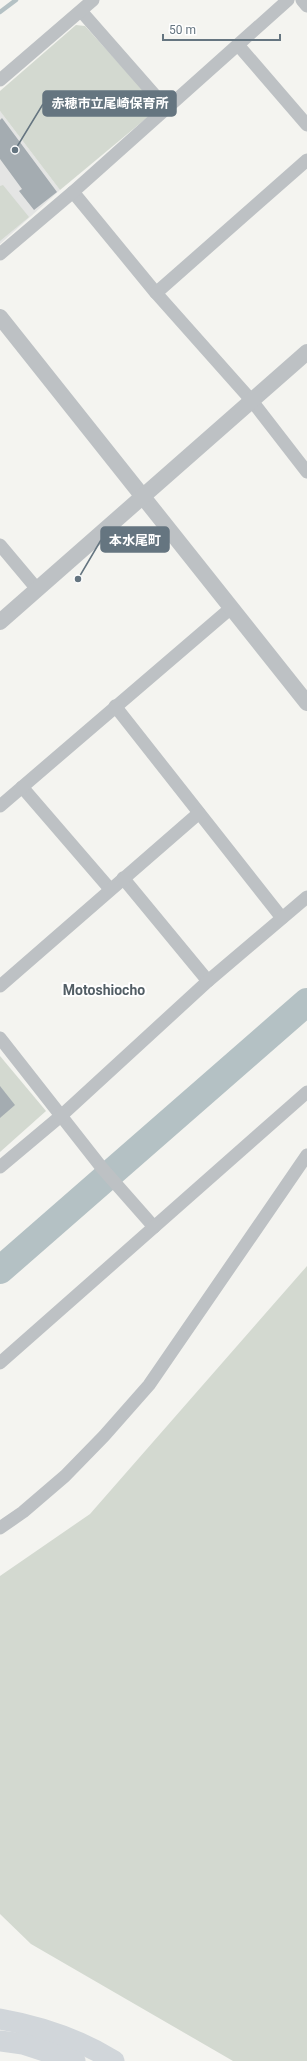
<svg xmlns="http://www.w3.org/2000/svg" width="307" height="2061" viewBox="0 0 307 2061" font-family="Roboto,'Noto Sans JP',sans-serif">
<rect width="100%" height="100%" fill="#f4f4f0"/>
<path fill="#e4e5e4" d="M0,111L60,190L0,244Z"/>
<g fill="#d3d9d0">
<path d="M76,25L85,26L154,102L155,111L60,190L0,111V91Z"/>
<path d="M3,185L29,217L0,241V186Z"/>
<path d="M0,1056L46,1111L0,1152Z"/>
<path d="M307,1266V2061H233L31,1944L0,1914V1576L90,1514Z"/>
</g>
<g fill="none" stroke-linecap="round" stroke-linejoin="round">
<path stroke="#b4c1c4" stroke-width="4.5" d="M0,12L16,0"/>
<path stroke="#b4c1c4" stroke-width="28" d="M0,1270L307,1002"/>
</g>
<g fill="#a4acb1">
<path d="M2,118L57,192L34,210L19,191L22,189L0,159V120Z"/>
<path d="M0,1086L15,1105L0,1118Z"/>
</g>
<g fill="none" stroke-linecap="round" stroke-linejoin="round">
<g stroke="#bdc1c4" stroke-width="13">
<path d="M302,0L307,6"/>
<path d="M81,11L167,109"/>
<path d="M238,45L307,125"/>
<path d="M0,80L93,0"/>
<path d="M73,192L156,293L252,401L307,472"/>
<path d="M0,254L73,192L288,0"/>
<path d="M156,293L307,160"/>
<path d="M0,545L37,589"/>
<path d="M115,706L282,918"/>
<path d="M22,787L110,889"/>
<path d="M0,806L231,608"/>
<path d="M123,878L208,981"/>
<path d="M0,986L199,813"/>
<path d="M0,1038L102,1168L154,1227"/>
<path d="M0,1167L62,1115L208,981L307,897"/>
<path d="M0,1363L307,1092"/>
<path d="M0,1528L23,1512L65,1476L104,1436L149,1385L307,1155"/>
</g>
<g stroke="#bdc1c4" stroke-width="16">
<path d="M0,317L307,703"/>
<path d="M0,622L307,352"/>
</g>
<g stroke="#d1d6da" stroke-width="21">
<path d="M0,2019C40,2026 79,2039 114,2061"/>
<path d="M0,2041L23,2044L75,2061"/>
</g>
</g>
<g text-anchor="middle" stroke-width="4" stroke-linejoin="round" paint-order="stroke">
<g font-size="14" font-weight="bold" fill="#525e65" stroke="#fff">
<text x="104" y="995">Motoshiocho</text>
</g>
</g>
<path fill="none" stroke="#657580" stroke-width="1.5" d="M15 150L43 104M78 579L101 540"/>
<g fill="#657580" stroke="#fff" stroke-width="1.5">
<circle cx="15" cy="150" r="4"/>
<circle cx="78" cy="579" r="4"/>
</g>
<g fill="#657580" stroke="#657580" stroke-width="1.5">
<rect x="43" y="91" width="133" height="25" rx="4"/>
<rect x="101" y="527" width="68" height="25" rx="4"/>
</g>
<g font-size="13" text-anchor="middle" font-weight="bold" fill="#fff">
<text x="110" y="108">赤穂市立尾崎保育所</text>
<text x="135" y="545">本水尾町</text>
</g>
<path d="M163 34v6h117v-6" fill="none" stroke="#657580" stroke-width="2"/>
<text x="169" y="34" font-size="12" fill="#657580" stroke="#ffffff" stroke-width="3" paint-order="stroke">50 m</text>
</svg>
